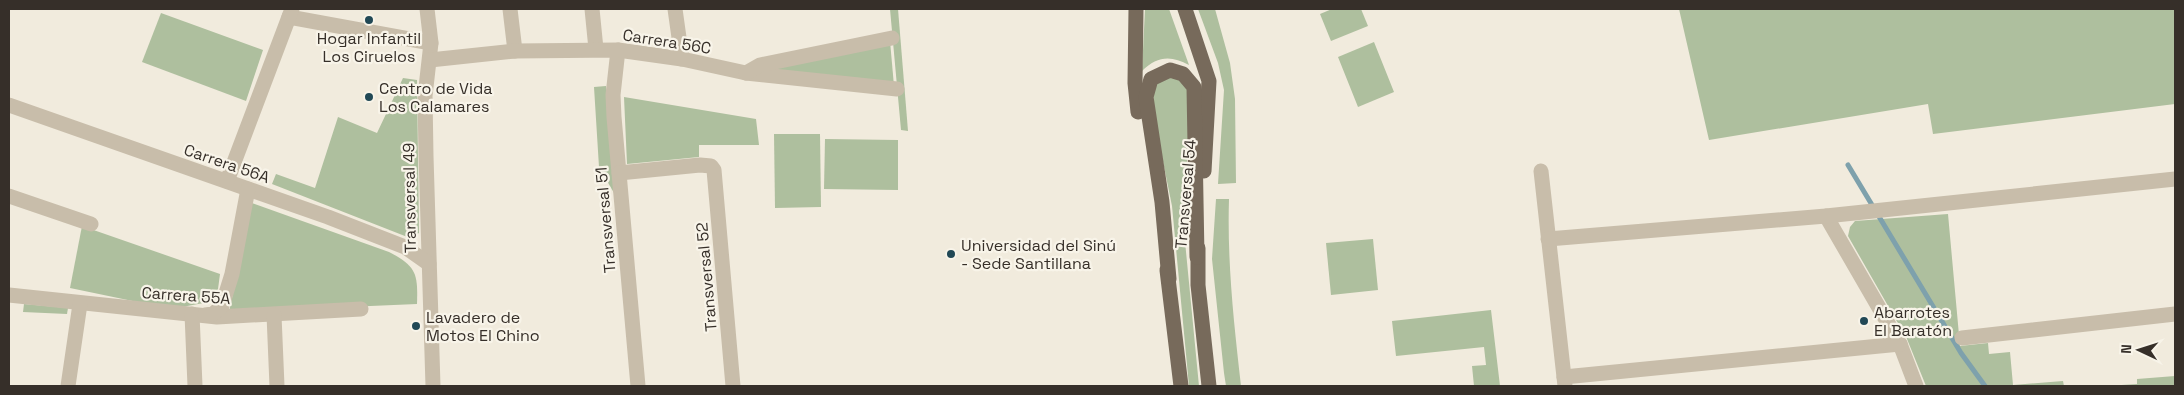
<svg xmlns="http://www.w3.org/2000/svg" width="2184" height="395" viewBox="0 0 2184 395" font-family="'Space Grotesk',sans-serif">
<rect width="100%" height="100%" fill="#f1ebdd"/>
<g fill="#aebf9e">
<path d="M890,9H898L908,131L901,130Z"/>
<path d="M1145,9H1169L1189,65C1171,55 1157,56 1142,71Z"/>
<path d="M1198,9H1215L1230,63L1235,99L1236,183L1218,184L1224,90L1218,63Z"/>
<path d="M1332,9H1361L1368,26L1331,41L1320,14Z"/>
<path d="M1679,9H2175V104L1933,134L1928,104L1709,140Z"/>
<path d="M161,13L263,50L246,101L142,62Z"/>
<path d="M890,41L894,86L761,71Z"/>
<path d="M1374,42L1394,92L1358,107L1338,57Z"/>
<path d="M1163,76L1178,77L1190,89L1184,231L1199,386H1189L1172,206L1156,127L1152,85Z"/>
<path d="M403,78L417,80L419,233L410,238L272,184L276,174L315,188L338,117L377,133Z"/>
<path d="M606,86L614,193L599,167L594,87Z"/>
<path d="M624,97L756,119L759,145H699V157L627,164Z"/>
<path d="M774,134H820L821,207L775,208Z"/>
<path d="M825,139L898,140V190L824,189Z"/>
<path d="M1216,199H1229C1227,262 1234,324 1241,386H1226L1224,373L1212,259Z"/>
<path d="M252,203L389,252C416,266 418,273 417,304L229,312Z"/>
<path d="M1948,214L1960,346L1988,343L1989,354L2010,352L2013,385L2063,381L2064,386H1926L1907,339L1848,236L1850,227L1855,221Z"/>
<path d="M82,226L220,274L218,289L209,302L171,309L70,288Z"/>
<path d="M1373,239L1378,290L1331,295L1326,243Z"/>
<path d="M24,304L68,308L67,314L23,312Z"/>
<path d="M1491,310L1500,386H1474L1472,366L1486,365L1484,347L1396,356L1392,321Z"/>
<path d="M2175,376V386H2106L2137,384V379Z"/>
</g>
<g fill="none" stroke-linecap="round" stroke-linejoin="round">
<path stroke="#7ea1ac" stroke-width="5" d="M1848,165L1961,353L1985,386"/>
<g stroke="#c8bdaa" stroke-width="15">
<path d="M427,9L431,43L425,96L426,156L433,386"/>
<path d="M510,9L515,51"/>
<path d="M592,9L596,49"/>
<path d="M675,9L682,59"/>
<path d="M289,17L431,43"/>
<path d="M618,50L613,95L614,117L638,386"/>
<path d="M430,60L515,51L618,50L682,59L746,73L897,89"/>
<path d="M746,73L760,65L892,38"/>
<path d="M9,105L328,217L405,247L429,264"/>
<path d="M1541,171L1565,386"/>
<path d="M619,173L700,165L711,166L714,170L733,386"/>
<path d="M227,181L292,9"/>
<path d="M9,196L91,224"/>
<path d="M1826,216L1900,344L1916,386"/>
<path d="M1548,239L1826,216L2175,179"/>
<path d="M9,295L217,317L361,309"/>
<path d="M192,314L195,386"/>
<path d="M205,315L213,314L222,306L232,274L248,189"/>
<path d="M274,315L277,386"/>
<path d="M1962,338L2175,314"/>
<path d="M1564,377L1900,344"/>
<path d="M68,386L80,304"/>
</g>
<g stroke="#776a5b" stroke-width="15">
<path d="M1136,9L1135,83L1138,112"/>
<path d="M1185,9L1209,81L1204,171"/>
<path d="M1198,248V285L1209,386"/>
<path d="M1167,270L1181,386"/>
<path d="M1169,279L1162,202L1146,97L1151,79L1170,70L1183,74L1194,87L1197,257"/>
</g>
</g>
<g fill="#214855" stroke="#f8f4e9" stroke-width="2">
<circle cx="369" cy="20" r="5"/>
<circle cx="369" cy="97" r="5"/>
<circle cx="951" cy="254" r="5"/>
<circle cx="1864" cy="321" r="5"/>
<circle cx="416" cy="326" r="5"/>
</g>
<g text-anchor="middle" stroke-width="4.5" stroke-linejoin="round" paint-order="stroke">
<g font-size="16" fill="#362f29" stroke="#f8f4e9" text-anchor="start">
<text x="369" y="44" text-anchor="middle">Hogar Infantil<tspan x="369" dy="18">Los Ciruelos</tspan></text>
<text x="379" y="94">Centro de Vida<tspan x="379" dy="18">Los Calamares</tspan></text>
<text x="961" y="251">Universidad del Sinú<tspan x="961" dy="18">- Sede Santillana</tspan></text>
<text x="1874" y="318">Abarrotes<tspan x="1874" dy="18">El Baratón</tspan></text>
<text x="426" y="323">Lavadero de<tspan x="426" dy="18">Motos El Chino</tspan></text>
</g>
<g font-size="16" fill="#362f29" stroke="#f8f4e9">
<text transform="translate(667 41) rotate(9)" y="6">Carrera 56C</text>
<text transform="translate(227 163) rotate(19)" y="6">Carrera 56A</text>
<text transform="translate(1185 194) rotate(-85)" y="6">Transversal 54</text>
<text transform="translate(409 198) rotate(-91)" y="6">Transversal 49</text>
<text transform="translate(605 220) rotate(-95)" y="6">Transversal 51</text>
<text transform="translate(706 277) rotate(-95)" y="6">Transversal 52</text>
<text transform="translate(186 295) rotate(4)" y="6">Carrera 55A</text>
</g>
</g>
<rect width="2184" height="395" fill="none" stroke="#362f29" stroke-width="20"/>
<g transform="translate(2139 350) rotate(274)" stroke="#f8f4e9" stroke-width="4" paint-order="stroke">
<path d="M0-4L9 19L0 12L-9 19Z" fill="#362f29"/>
<text y="-8" font-size="14" font-weight="bold" text-anchor="middle" fill="#362f29">N</text>
</g>
</svg>
